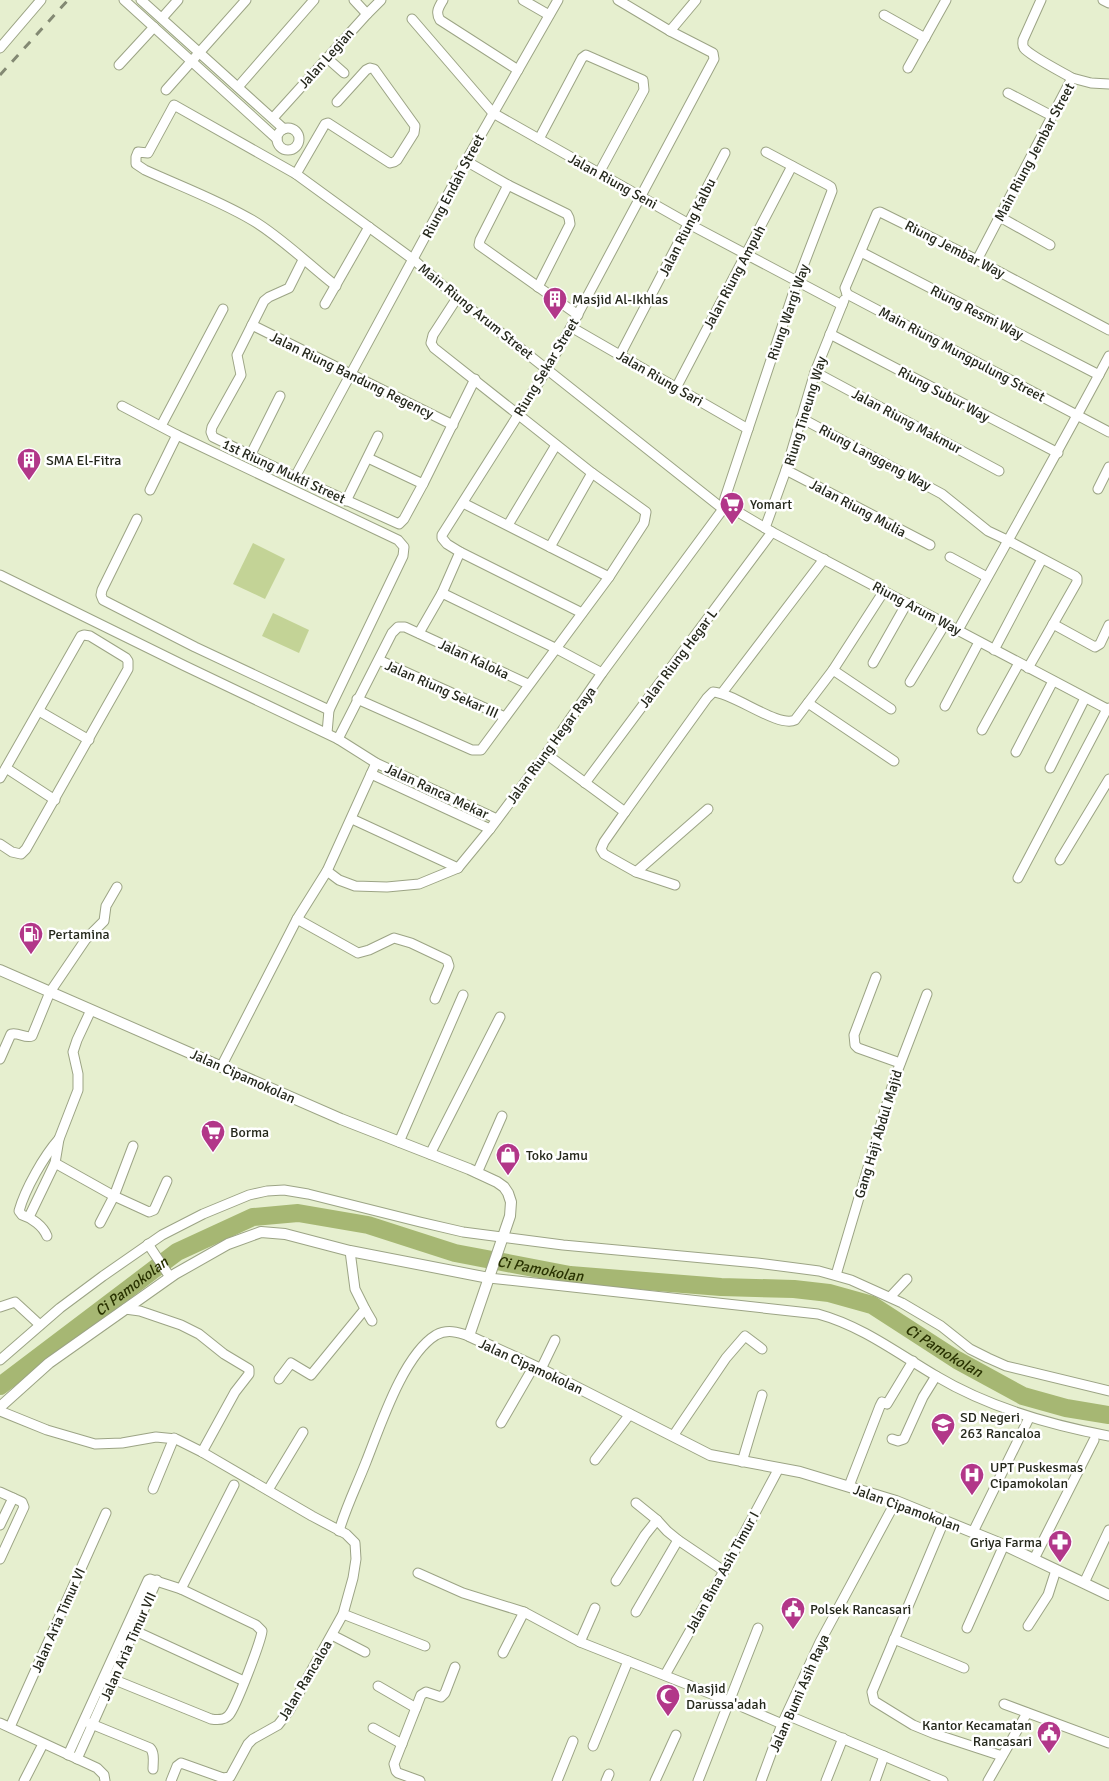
<svg xmlns="http://www.w3.org/2000/svg" width="1109" height="1781" viewBox="0 0 1109 1781" font-family="Signika,sans-serif">
<rect width="100%" height="100%" fill="#e6efcf"/>
<g fill="#c3d396">
<path d="M253,543L285,559L265,599L233,584Z"/>
<path d="M273,613L309,630L299,653L262,636Z"/>
</g>
<g fill="none" stroke-linecap="round" stroke-linejoin="round">
<path stroke="#a6b773" stroke-width="18" id="s1" d="M0,1386L177,1252L253,1217L298,1213L368,1225L455,1253L570,1275L721,1287L794,1289L829,1293L872,1305L957,1360L1023,1396L1066,1408L1109,1415"/>
<defs>
<g id="minor">
<path d="M124,0L277,139"/>
<path d="M141,0L284,129"/>
<path d="M354,0L367,14"/>
<path d="M443,0C439,7 435,12 440,20L518,70"/>
<path d="M523,0L549,15"/>
<path d="M1041,0L1023,40C1023,44 1022,45 1024,48C1030,56 1062,72 1072,78"/>
<path d="M1103,0L1109,3"/>
<path d="M884,15L925,38"/>
<path d="M162,18L178,0"/>
<path d="M412,19L493,113L689,224L842,305"/>
<path d="M670,31L696,0"/>
<path d="M0,48L41,0"/>
<path d="M327,58L344,73"/>
<path d="M119,65L154,27"/>
<path d="M908,68L946,0"/>
<path d="M238,87L314,0"/>
<path d="M166,90L246,0"/>
<path d="M1008,93L1052,116"/>
<path d="M273,118L367,14L381,0"/>
<circle cx="288" cy="139" r="11"/>
<path d="M539,139L582,58L586,55L643,80L644,90L599,173"/>
<path d="M466,161L508,185L567,214L569,218L570,224L538,287"/>
<path d="M296,174L325,124L328,123L390,163L394,162L397,160L414,133L415,126L374,69L370,68L366,70L337,102"/>
<path d="M508,185L480,240L479,245L578,315"/>
<path d="M1000,217L1050,245"/>
<path d="M861,252L1099,375"/>
<path d="M303,260L289,288L269,297L264,301L237,355L241,375L212,427L211,432L213,437L295,477L399,524L404,519L423,484L475,379"/>
<path d="M977,260L1072,78L1091,83L1109,84"/>
<path d="M336,286C309,265 281,237 252,220C218,200 180,186 145,170L136,164V157L138,152L148,153L174,105L296,174L414,260L457,298L723,509L738,512L772,532L1107,709L1109,708"/>
<path d="M847,294L845,288L877,213L880,212L977,260L1109,330"/>
<path d="M847,294L1109,432"/>
<path d="M325,304L369,227"/>
<path d="M252,325L453,425"/>
<path d="M571,327L748,429"/>
<path d="M830,334L1058,453"/>
<path d="M620,355L725,153"/>
<path d="M815,372L999,471"/>
<path d="M676,388L792,166"/>
<path d="M122,406L177,435L398,540L404,547L403,556L329,710L195,647L103,600L101,595L102,590L137,519"/>
<path d="M801,418L942,494L988,531L1007,540L1075,576L1077,578V582L1028,668"/>
<path d="M161,426L223,309"/>
<path d="M250,456L280,396"/>
<path d="M368,458L423,484"/>
<path d="M786,470L930,545"/>
<path d="M295,477L466,161L558,0"/>
<path d="M1098,489L1109,467"/>
<path d="M150,490L177,435"/>
<path d="M346,501L378,436"/>
<path d="M463,503L609,577"/>
<path d="M508,525L556,445"/>
<path d="M765,528L786,470L815,372L844,300"/>
<path d="M550,547L592,473"/>
<path d="M460,552L582,613"/>
<path d="M950,557L987,577"/>
<path d="M0,575L185,666L338,739L376,763L497,819"/>
<path d="M442,593L557,649L602,673"/>
<path d="M1053,624L1095,647L1100,644L1109,625"/>
<path d="M958,630C1009,539 1060,448 1109,356"/>
<path d="M419,633L442,593L460,552L447,544L442,538V535L541,379L571,327L714,59L713,53L670,31L618,0"/>
<path d="M994,650L1042,559"/>
<path d="M379,660L505,717"/>
<path d="M873,663L907,603"/>
<path d="M833,670L891,709"/>
<path d="M910,682L945,624"/>
<path d="M722,693L824,559"/>
<path d="M357,699L472,750H481L609,577L644,523L646,512L592,473L434,348L431,343L433,335L457,298"/>
<path d="M808,703L894,761"/>
<path d="M945,706L979,642"/>
<path d="M39,711L89,740"/>
<path d="M982,730L1019,663"/>
<path d="M327,733L329,710"/>
<path d="M338,739L392,633L398,627H405L528,684"/>
<path d="M1016,752L1053,681"/>
<path d="M546,754L625,812L604,842L601,849L604,854L636,872L675,885"/>
<path d="M6,768L55,800"/>
<path d="M1050,768L1085,698"/>
<path d="M371,774L490,829"/>
<path d="M0,778L81,636L84,635L90,636L126,658L128,661V669L26,849L21,854L12,852L0,844"/>
<path d="M585,783L772,532"/>
<path d="M625,812L707,698L713,692C734,693 778,728 795,720L833,670L884,591"/>
<path d="M352,819L458,868"/>
<path d="M1060,860L1109,779"/>
<path d="M327,871L339,880L355,886L387,887L419,884L458,868L490,829L546,754L602,673L723,509L725,498L797,282L832,191L831,187L828,185L766,152"/>
<path d="M636,872L708,809"/>
<path d="M1018,878L1107,709"/>
<path d="M297,919L358,953L369,950L394,938L411,943L447,960L449,966L435,999"/>
<path d="M876,977L854,1035L855,1045L858,1048L900,1063"/>
<path d="M0,1059L11,1034C19,1032 25,1039 32,1036L50,992L86,939L104,921L106,906L117,887"/>
<path d="M221,1067L297,919L327,871L376,763"/>
<path d="M399,1142L463,995"/>
<path d="M430,1154L500,1017"/>
<path d="M55,1163L114,1196L149,1212L154,1210L167,1181"/>
<path d="M477,1173L502,1116"/>
<path d="M29,1217L55,1163L59,1139L78,1090V1074L73,1052L77,1040L91,1010"/>
<path d="M100,1223L114,1196L133,1146"/>
<path d="M47,1236C43,1226 32,1218 22,1215L19,1211C25,1189 44,1156 59,1139"/>
<path d="M148,1244L170,1277"/>
<path d="M836,1275L894,1080L927,994"/>
<path d="M489,1278L818,1314C862,1326 897,1353 936,1376C988,1407 1050,1425 1109,1436"/>
<path d="M891,1296L907,1279"/>
<path d="M0,1307L15,1302L40,1325"/>
<path d="M125,1309L140,1311L181,1325L199,1334L224,1354L249,1369V1374L235,1392L202,1452"/>
<path d="M365,1309L372,1321"/>
<path d="M0,1360L60,1308L103,1276L162,1235L203,1214L249,1195L267,1191L284,1190L308,1194L420,1222L463,1232L563,1245L757,1263L819,1271L851,1280L902,1303L941,1326L970,1349L988,1358L1006,1366L1109,1391"/>
<path d="M541,1369L555,1340"/>
<path d="M279,1379L291,1363L311,1375L365,1309L355,1289L350,1251"/>
<path d="M0,1411L47,1430L95,1444L122,1443L156,1437L176,1439L202,1452L312,1516L346,1534L355,1543L356,1559L353,1578L343,1614L289,1711L278,1725L253,1739L248,1744L230,1777L223,1778L181,1763L177,1766L171,1781"/>
<path d="M501,1423L534,1366"/>
<path d="M673,1436L726,1358L745,1336L762,1349"/>
<path d="M892,1439L898,1441L904,1439L923,1397L936,1376"/>
<path d="M595,1460L630,1414"/>
<path d="M742,1462L762,1395"/>
<path d="M849,1486L880,1406L882,1402L887,1404L913,1361"/>
<path d="M153,1489L174,1438"/>
<path d="M268,1490L303,1432"/>
<path d="M0,1492L22,1502L24,1507L0,1559"/>
<path d="M636,1503L657,1520"/>
<path d="M944,1521L872,1692L874,1701L913,1725L935,1734L1002,1756"/>
<path d="M0,1525L13,1498"/>
<path d="M339,1531C346,1507 357,1485 366,1462C380,1427 403,1355 436,1335C447,1329 458,1332 469,1336"/>
<path d="M973,1532L1029,1418"/>
<path d="M1034,1559L1094,1440"/>
<path d="M418,1573L463,1593L524,1612L580,1642L729,1701L782,1724"/>
<path d="M616,1581L645,1535L657,1520L667,1531L678,1540L724,1571"/>
<path d="M1084,1583L1109,1530"/>
<path d="M181,1589L234,1485"/>
<path d="M636,1612L678,1540"/>
<path d="M343,1614L425,1646"/>
<path d="M1028,1626L1048,1595L1056,1570"/>
<path d="M967,1628L1004,1545"/>
<path d="M131,1629L244,1681"/>
<path d="M332,1635L365,1652"/>
<path d="M894,1639L964,1668"/>
<path d="M580,1642L595,1608"/>
<path d="M503,1653L524,1612"/>
<path d="M665,1675L724,1571L779,1468"/>
<path d="M378,1686L416,1708"/>
<path d="M1004,1704L1109,1743"/>
<path d="M787,1715L943,1781"/>
<path d="M0,1723L97,1768L104,1775L105,1781"/>
<path d="M89,1723L150,1748C155,1753 153,1762 153,1769"/>
<path d="M10,1727L106,1513"/>
<path d="M373,1728L402,1744"/>
<path d="M593,1746L628,1661"/>
<path d="M68,1755L148,1580L150,1579L181,1589L256,1625L262,1631C261,1641 236,1707 229,1715C225,1720 217,1720 211,1719L105,1676"/>
<path d="M77,1759L157,1580"/>
<path d="M24,1781L43,1744"/>
<path d="M420,1781L398,1773L396,1771L394,1764L421,1695L426,1692L441,1697L445,1693L455,1667"/>
<path d="M557,1781L573,1741"/>
<path d="M606,1781L609,1774"/>
<path d="M655,1781L676,1735"/>
<path d="M698,1781L758,1628"/>
<path d="M761,1781L782,1724L820,1642L896,1501"/>
<path d="M826,1781L843,1738"/>
<path d="M875,1781L884,1756"/>
<path d="M988,1781L1027,1713"/>
</g>
<g id="tertiary">
<path d="M0,970L341,1119L469,1169L497,1182L504,1187L508,1193L511,1202L510,1216L469,1336L541,1369L710,1455L800,1472L896,1501L1004,1545L1109,1595"/>
<path d="M0,1407L49,1363L175,1274L228,1244L261,1232L285,1234L350,1251L489,1278"/>
</g>
</defs>
<use href="#minor" stroke="#9ca485" stroke-width="11"/>
<use href="#tertiary" stroke="#9ca485" stroke-width="12"/>
<use href="#minor" stroke="#fff" stroke-width="9"/>
<use href="#tertiary" stroke="#fff" stroke-width="10"/>
<path stroke="#838973" stroke-width="3" stroke-dasharray="9 9" stroke-linecap="butt" d="M0,75L68,0"/>
</g>
<defs>
<symbol id="building-pin" viewBox="-11 -11 22 30"><path d="M0 17L-7.5 6A9.5 9.5 0 1 1 7.5 6Z" fill="#b23789" stroke="#fff"/><path d="M-4-6H4V6H1V3H-1V6H-4ZM-2.5-4.3h1.7v1.8h-1.7ZM.8-4.3h1.7v1.8H.8ZM-2.5-1h1.7V.8h-1.7ZM.8-1h1.7V.8H.8Z" fill="#fff"/></symbol>
<symbol id="supermarket-pin" viewBox="-11 -11 22 30"><path d="M0 17L-7.5 6A9.5 9.5 0 1 1 7.5 6Z" fill="#b23789" stroke="#fff"/><path d="M-6-5.5h2.5l.6 2H6L4.5 2H-2.5L-4.4-4H-6ZM-1.5 3.2a1.3 1.3 0 1 0 .1 0ZM3 3.2a1.3 1.3 0 1 0 .1 0Z" fill="#fff"/></symbol>
<symbol id="fuel-pin" viewBox="-11 -11 22 30"><path d="M0 17L-7.5 6A9.5 9.5 0 1 1 7.5 6Z" fill="#b23789" stroke="#fff"/><path d="M-5.5-6h7V0h2V4h1.3V-2.5L3-4.5l.8-.8L6-3V5H2.5V1h-1V6h-7ZM-4.2-4.7v3.2H.2V-4.7Z" fill="#fff"/></symbol>
<symbol id="shop-pin" viewBox="-11 -11 22 30"><path d="M0 17L-7.5 6A9.5 9.5 0 1 1 7.5 6Z" fill="#b23789" stroke="#fff"/><path d="M-5-2.5h2.3a2.7 3.5 0 0 1 5.4 0H5L5.5 6h-11ZM-1.5-2.5h3a1.5 2.3 0 0 0-3 0Z" fill="#fff"/></symbol>
<symbol id="school-pin" viewBox="-11 -11 22 30"><path d="M0 17L-7.5 6A9.5 9.5 0 1 1 7.5 6Z" fill="#b23789" stroke="#fff"/><path d="M0-5L7-2L0 1L-7-2ZM-4 1L0 2.5L4 1V4Q0 6-4 4Z" fill="#fff"/></symbol>
<symbol id="hospital-pin" viewBox="-11 -11 22 30"><path d="M0 17L-7.5 6A9.5 9.5 0 1 1 7.5 6Z" fill="#b23789" stroke="#fff"/><path d="M-5-5h3v3.5h4V-5h3V5h-3V1.5h-4V5h-3Z" fill="#fff"/></symbol>
<symbol id="pharmacy-pin" viewBox="-11 -11 22 30"><path d="M0 17L-7.5 6A9.5 9.5 0 1 1 7.5 6Z" fill="#b23789" stroke="#fff"/><path d="M-2-6h4v4h4v4h-4v4h-4v-4h-4v-4h4Z" fill="#fff"/></symbol>
<symbol id="civic-pin" viewBox="-11 -11 22 30"><path d="M0 17L-7.5 6A9.5 9.5 0 1 1 7.5 6Z" fill="#b23789" stroke="#fff"/><path d="M-.6-6.5H3V-4.5H.6V-3L4-1V1h2V6H-6V1h2V-1L-.6-3ZM-1.2 2.5V6h2.4V2.5Z" fill="#fff"/></symbol>
<symbol id="mosque-pin" viewBox="-11 -11 22 30"><path d="M0 17L-7.5 6A9.5 9.5 0 1 1 7.5 6Z" fill="#b23789" stroke="#fff"/><path d="M3.5-4.9A6 6 0 1 0 3.5 4.9A5 5 0 1 1 3.5-4.9Z" fill="#fff"/></symbol>
</defs>
<g fill-rule="evenodd">
<use href="#building-pin" x="541" y="285" width="28" height="38"/>
<use href="#building-pin" x="15" y="446" width="28" height="38"/>
<use href="#supermarket-pin" x="718" y="490" width="28" height="38"/>
<use href="#fuel-pin" x="17" y="920" width="28" height="38"/>
<use href="#supermarket-pin" x="199" y="1118" width="28" height="38"/>
<use href="#shop-pin" x="494" y="1141" width="28" height="38"/>
<use href="#school-pin" x="929" y="1411" width="28" height="38"/>
<use href="#hospital-pin" x="958" y="1461" width="28" height="38"/>
<use href="#pharmacy-pin" x="1046" y="1528" width="28" height="38"/>
<use href="#civic-pin" x="779" y="1595" width="28" height="38"/>
<use href="#mosque-pin" x="654" y="1682" width="28" height="38"/>
<use href="#civic-pin" x="1035" y="1719" width="28" height="38"/>
</g>
<g text-anchor="middle" stroke-width="5" stroke-linejoin="round" paint-order="stroke">
<g font-size="14" fill="#25281c" stroke="#fff">
<text transform="translate(326 58) rotate(-48)" y="5">Jalan Legian</text>
<text transform="translate(1034 152) rotate(-62)" y="5">Main Riung Jembar Street</text>
<text transform="translate(613 181) rotate(29)" y="5">Jalan Riung Seni</text>
<text transform="translate(453 186) rotate(-62)" y="5">Riung Endah Street</text>
<text transform="translate(687 227) rotate(-63)" y="5">Jalan Riung Kalbu</text>
<text transform="translate(955 249) rotate(27)" y="5">Riung Jembar Way</text>
<text transform="translate(734 277) rotate(-62)" y="5">Jalan Riung Ampuh</text>
<text transform="translate(476 311) rotate(39)" y="5">Main Riung Arum Street</text>
<text transform="translate(788 312) rotate(-71)" y="5">Riung Wargi Way</text>
<text transform="translate(977 312) rotate(27)" y="5">Riung Resmi Way</text>
<text transform="translate(962 354) rotate(28)" y="5">Main Riung Mungpulung Street</text>
<text transform="translate(546 367) rotate(-59)" y="5">Riung Sekar Street</text>
<text transform="translate(352 375) rotate(26)" y="5">Jalan Riung Bandung Regency</text>
<text transform="translate(660 378) rotate(30)" y="5">Jalan Riung Sari</text>
<text transform="translate(944 394) rotate(28)" y="5">Riung Subur Way</text>
<text transform="translate(805 411) rotate(-73)" y="5">Riung Tineung Way</text>
<text transform="translate(907 421) rotate(28)" y="5">Jalan Riung Makmur</text>
<text transform="translate(875 457) rotate(28)" y="5">Riung Langgeng Way</text>
<text transform="translate(284 471) rotate(25)" y="5">1st Riung Mukti Street</text>
<text transform="translate(858 508) rotate(28)" y="5">Jalan Riung Mulia</text>
<text transform="translate(917 608) rotate(28)" y="5">Riung Arum Way</text>
<text transform="translate(678 658) rotate(-53)" y="5">Jalan Riung Hegar L</text>
<text transform="translate(474 659) rotate(25)" y="5">Jalan Kaloka</text>
<text transform="translate(442 689) rotate(24)" y="5">Jalan Riung Sekar III</text>
<text transform="translate(551 745) rotate(-54)" y="5">Jalan Riung Hegar Raya</text>
<text transform="translate(437 791) rotate(25)" y="5">Jalan Ranca Mekar</text>
<text transform="translate(243 1076) rotate(24)" y="5">Jalan Cipamokolan</text>
<text transform="translate(878 1134) rotate(-73)" y="5">Gang Haji Abdul Majid</text>
<text transform="translate(531 1366) rotate(25)" y="5">Jalan Cipamokolan</text>
<text transform="translate(907 1508) rotate(20)" y="5">Jalan Cipamokolan</text>
<text transform="translate(722 1572) rotate(-61)" y="5">Jalan Bina Asih Timur I</text>
<text transform="translate(58 1620) rotate(-66)" y="5">Jalan Aria Timur VI</text>
<text transform="translate(128 1646) rotate(-66)" y="5">Jalan Aria Timur VII</text>
<text transform="translate(305 1680) rotate(-59)" y="5">Jalan Rancaloa</text>
<text transform="translate(799 1693) rotate(-66)" y="5">Jalan Bumi Asih Raya</text>
</g>
<g font-size="14" fill="#25281c" stroke="#fff" text-anchor="start">
<text x="572" y="304">Masjid Al-Ikhlas</text>
<text x="46" y="465">SMA El-Fitra</text>
<text x="750" y="509">Yomart</text>
<text x="48" y="939">Pertamina</text>
<text x="230" y="1137">Borma</text>
<text x="526" y="1160">Toko Jamu</text>
<text x="960" y="1422">SD Negeri<tspan x="960" dy="16">263 Rancaloa</tspan></text>
<text x="990" y="1472">UPT Puskesmas<tspan x="990" dy="16">Cipamokolan</tspan></text>
<text x="1042" y="1547" text-anchor="end">Griya Farma</text>
<text x="810" y="1614">Polsek Rancasari</text>
<text x="686" y="1693">Masjid<tspan x="686" dy="16">Darussa'adah</tspan></text>
<text x="1032" y="1730" text-anchor="end">Kantor Kecamatan<tspan x="1032" dy="16">Rancasari</tspan></text>
</g>
<g font-size="15" font-style="italic" fill="#293200" stroke="#fff">
<text dy="5" stroke="none"><textPath href="#s1" startOffset="600">Ci Pamokolan</textPath></text>
<text dy="5" stroke="none"><textPath href="#s1" startOffset="165">Ci Pamokolan</textPath></text>
<text dy="5" stroke="none"><textPath href="#s1" startOffset="1020">Ci Pamokolan</textPath></text>
</g>
</g>
</svg>
